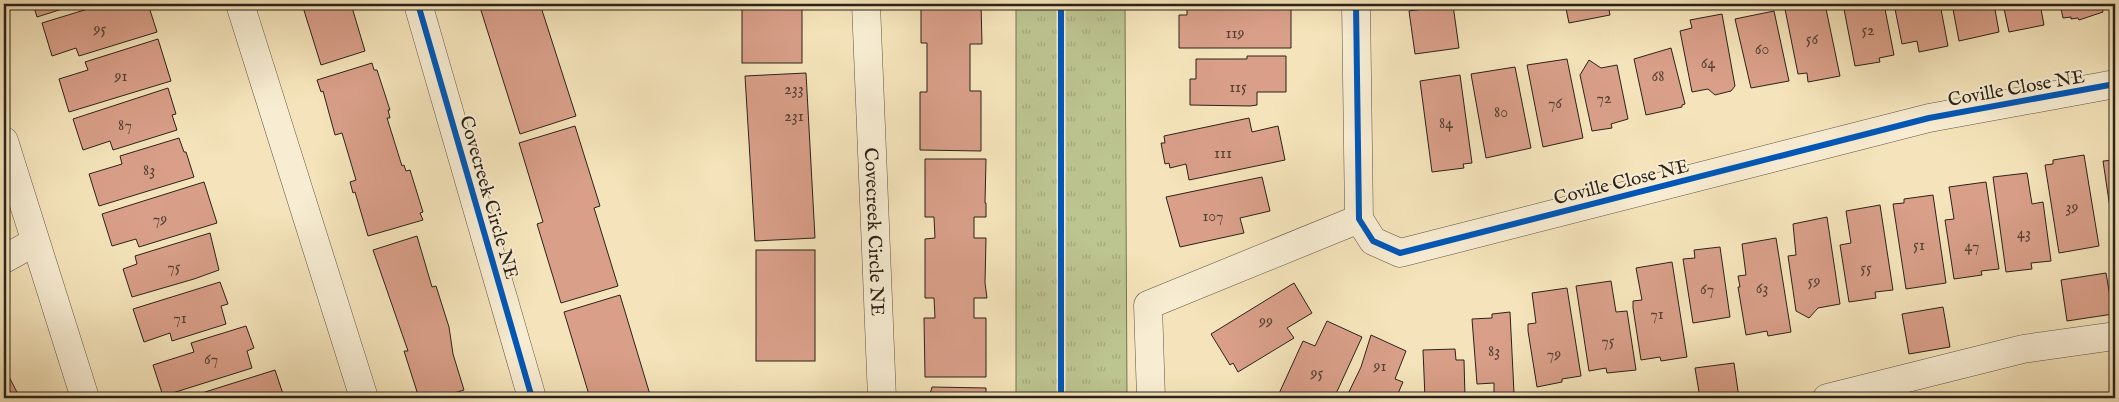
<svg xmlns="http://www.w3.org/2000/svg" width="2119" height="402" viewBox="0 0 2119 402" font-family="'IM FELL English',serif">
<defs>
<pattern id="park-tufts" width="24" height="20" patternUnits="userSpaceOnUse" patternTransform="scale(1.25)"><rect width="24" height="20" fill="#bcc490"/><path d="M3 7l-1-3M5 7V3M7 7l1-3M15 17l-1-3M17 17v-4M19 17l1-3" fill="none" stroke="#a2a87c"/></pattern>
</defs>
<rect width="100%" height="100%" fill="#f5e4bb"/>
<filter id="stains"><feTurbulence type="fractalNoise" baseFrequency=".004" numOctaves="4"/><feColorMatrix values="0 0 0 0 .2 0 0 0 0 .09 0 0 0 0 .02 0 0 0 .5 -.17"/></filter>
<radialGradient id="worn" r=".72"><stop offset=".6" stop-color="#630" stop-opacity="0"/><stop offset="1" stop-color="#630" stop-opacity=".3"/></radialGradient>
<path fill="url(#park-tufts)" stroke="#747454" d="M1016,4H1125L1127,398H1016Z"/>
<g fill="#d99f89" stroke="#2b2319">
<path d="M33,4H78L37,17Z"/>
<path d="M104,4H148L157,32L79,56L76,48L52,56L42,23Z"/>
<path d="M302,4H351L365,51L321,65Z"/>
<path d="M479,4H540L576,116L520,134Z"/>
<rect x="742" y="4" width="60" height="59"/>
<path d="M921,4H981L982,44H970V91H981V151L920,150V92H927V43H921Z"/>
<path d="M1187,4H1260V7H1291V48H1179V15H1187Z"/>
<path d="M1565,4H1608L1610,15L1569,23Z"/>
<path d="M1620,4H1647L1621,9Z"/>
<path d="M1784,4H1825L1840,76L1808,82L1807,73L1798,74Z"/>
<path d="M1843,4H1884L1894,55L1879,58L1880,62L1855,66Z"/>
<path d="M1894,4H1940L1948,46L1919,52L1917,41L1902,44Z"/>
<path d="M1952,4H1994L1999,32L1959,41Z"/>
<path d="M2003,4H2040L2044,25L2009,32Z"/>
<path d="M2060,4H2101L2103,12L2079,20L2078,18L2071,19V17L2063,18Z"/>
<path d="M2111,4H2115V10L2112,11Z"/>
<path d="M1453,5L1459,48L1415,54L1409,11Z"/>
<path d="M1774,11L1789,81L1751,88L1735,19Z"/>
<path d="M1722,14L1735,86L1731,91L1715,95L1708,89L1692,92L1680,31L1692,28L1690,20Z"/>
<path d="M158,39L171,81L69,112L59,79L88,70L85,62Z"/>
<path d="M1671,48L1685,104L1682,105V107L1646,115L1634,59Z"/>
<path d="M1247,56H1286V92H1257V105L1250,106L1190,105V79H1196V59H1247Z"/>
<path d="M1567,59L1583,138L1543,147L1527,65Z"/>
<path d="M1589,60L1601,68L1617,65L1628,119L1611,124L1612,128L1592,131L1580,75Z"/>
<path d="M372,63L374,70H377L390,110H388L390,118H387L402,166L404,165L406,171L410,170L423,212L420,213L423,220L368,236L355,192L353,193L350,182L356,180L342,133L335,135L323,91L321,92L317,80Z"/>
<path d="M1515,67L1531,148L1486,158L1471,74Z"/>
<path d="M806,73L815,238L755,241L745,76Z"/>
<path d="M1460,75L1472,163L1463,164L1464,168L1432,172L1420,81Z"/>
<path d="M168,88L176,114L172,115L177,130L113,150L110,141L83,150L73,119Z"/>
<path d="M1249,118L1252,132L1278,126L1285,160L1189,180L1186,164L1170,168L1169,163L1165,164L1161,143H1165L1164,136Z"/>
<path d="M575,126L600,206L594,208L618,286L561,303L537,224L543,222L519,143Z"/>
<path d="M179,138L184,152H186L194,177L99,206L89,174L122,164L120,156Z"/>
<path d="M2084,155L2099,246L2059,253L2045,165L2053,164V160Z"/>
<path d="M925,159H986L985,203H986V217H974V238H986L985,283L987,298H974V318H986V377H925L924,318H935L934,298H925V239L935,238L934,217H925Z"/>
<path d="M2115,160V227L2113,228L2103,161Z"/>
<path d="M2027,173L2032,204L2043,202L2051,261L2031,263L2032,269L2006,272L1993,177Z"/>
<path d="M1262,177L1270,211L1240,218L1244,233L1180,247L1166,197Z"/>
<path d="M204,182L217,223L139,247L136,239L112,246L102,214Z"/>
<path d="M1986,182L1999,269L1981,271L1982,275L1954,279L1945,220L1954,219L1949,187Z"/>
<path d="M1933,195L1946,283L1906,289L1893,204L1904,203V199Z"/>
<path d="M1880,205L1893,290L1875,292L1876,298L1849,302L1840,245L1851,243L1846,211Z"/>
<path d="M1827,217L1840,304L1818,308L1809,318L1796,311L1788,256L1796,255L1793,224Z"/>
<path d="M210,233L219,270L194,279L132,297L123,269L137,264L135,256Z"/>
<path d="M417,236L432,287L436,286L449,327L453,354L464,390L438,398H419L404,351H408L373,250Z"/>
<path d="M1776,238L1791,332L1768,336L1767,331L1746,335L1738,287H1740L1738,276L1746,275L1742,244Z"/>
<path d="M1720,247L1730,317L1693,323L1683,259L1695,258L1694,250Z"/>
<rect x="756" y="250" width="59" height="111"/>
<path d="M1672,262L1687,357L1661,361L1660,357L1641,360L1633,308V301L1642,300L1636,268Z"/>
<path d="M2106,273L2113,314L2067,321L2061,280Z"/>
<path d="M1611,281L1616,312L1627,311L1636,370L1607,373L1606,368L1589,371L1576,286Z"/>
<path d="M220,282L228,304L221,306L226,324L172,341L170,333L144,342L133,309Z"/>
<path d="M1294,283L1312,313L1287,328L1294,338L1238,372L1233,363L1230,365L1211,334Z"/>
<path d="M1567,288L1581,376L1562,379V382L1537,387L1528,331V324L1536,323L1532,293Z"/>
<path d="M620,295L651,398H590L564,312Z"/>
<path d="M1943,307L1950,347L1909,354L1902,314Z"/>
<path d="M1510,312L1514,393H1494V383L1477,384L1472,319L1492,318V314Z"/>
<path d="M1327,321L1362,337L1334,398H1277L1303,341L1315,346Z"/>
<path d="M246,326L254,348L247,351L252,368L163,396L153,365L194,352L191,343Z"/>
<path d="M1371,335L1406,351L1395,379L1403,382L1396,398H1346L1361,367Z"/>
<path d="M1455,349L1456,360H1464L1465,398H1425L1423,350Z"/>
<path d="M1734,363L1739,398H1700L1695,368Z"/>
<path d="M4,367L20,398H4Z"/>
<path d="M275,370L283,394L279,396L280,398H186Z"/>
<path d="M932,387L986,388V398H929Z"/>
</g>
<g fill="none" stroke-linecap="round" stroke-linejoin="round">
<defs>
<g id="minor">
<path d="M240,4L364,398"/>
<path d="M418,4L532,398"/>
<path id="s1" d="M866,4L882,398"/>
<path d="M1356,4L1359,219L1373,241L1400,253L1929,118L2115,84"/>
<path d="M4,141L85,398"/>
<path d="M4,259L35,242"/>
<path d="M1151,398L1148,305L1359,219"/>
<path d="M1827,398L2023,349L2115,336"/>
</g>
</defs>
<use href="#minor" stroke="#5e5342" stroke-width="29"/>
<use href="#minor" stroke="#f8edd3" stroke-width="28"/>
<defs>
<g id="cycleway">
<path d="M418,4L532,398"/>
<path d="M1061,4V398"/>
<path d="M1356,4L1359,219L1373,241L1400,253L1929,118L2115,84"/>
</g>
</defs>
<use href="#cycleway" stroke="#f8edd3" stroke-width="9"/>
<use href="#cycleway" stroke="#0057b8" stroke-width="6"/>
</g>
<g text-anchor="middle" stroke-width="4" stroke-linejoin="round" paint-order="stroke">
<g font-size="16" fill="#564235">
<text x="100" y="34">95</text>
<text x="1868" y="35">52</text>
<text x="1235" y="38">119</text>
<text x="1812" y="44">56</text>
<text x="1762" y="54">60</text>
<text x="1708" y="68">64</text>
<text x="121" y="81">91</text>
<text x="1658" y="81">68</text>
<text x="1238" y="92">115</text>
<text x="794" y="94">233</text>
<text x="1604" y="103">72</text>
<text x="1555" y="108">76</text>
<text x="1501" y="117">80</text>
<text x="794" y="121">231</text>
<text x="1446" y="128">84</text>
<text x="125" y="130">87</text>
<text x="1223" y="158">111</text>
<text x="149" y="175">83</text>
<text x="2072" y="212">39</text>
<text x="1213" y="221">107</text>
<text x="160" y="224">79</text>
<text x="2024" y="238">43</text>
<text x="1919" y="250">51</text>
<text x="1972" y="251">47</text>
<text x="174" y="272">75</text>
<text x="1866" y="273">55</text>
<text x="1814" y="286">59</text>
<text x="1762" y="293">63</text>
<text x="1707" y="294">67</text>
<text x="1657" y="319">71</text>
<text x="180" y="323">71</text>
<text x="1266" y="326">99</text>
<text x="1608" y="346">75</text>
<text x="1494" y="356">83</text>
<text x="1554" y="359">79</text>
<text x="211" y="364">67</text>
<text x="1380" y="371">91</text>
<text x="1317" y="378">95</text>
</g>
<g font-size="19" fill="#2b2319" stroke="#f8edd3">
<text transform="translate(2016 87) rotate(-10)" y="7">Coville Close NE</text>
<text transform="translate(1621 181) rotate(-14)" y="7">Coville Close NE</text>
<text transform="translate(490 197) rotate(74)" y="7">Covecreek Circle NE</text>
<text dy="7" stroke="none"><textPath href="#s1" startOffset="228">Covecreek Circle NE</textPath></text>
</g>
</g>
<rect width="2119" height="402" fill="none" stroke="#f5e4bb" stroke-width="20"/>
<rect x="5" y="5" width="2109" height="392" fill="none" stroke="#2b2319" stroke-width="2.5"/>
<rect x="10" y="10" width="2099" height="382" fill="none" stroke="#2b2319"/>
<rect width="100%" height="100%" filter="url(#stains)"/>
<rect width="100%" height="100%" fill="url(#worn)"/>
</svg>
